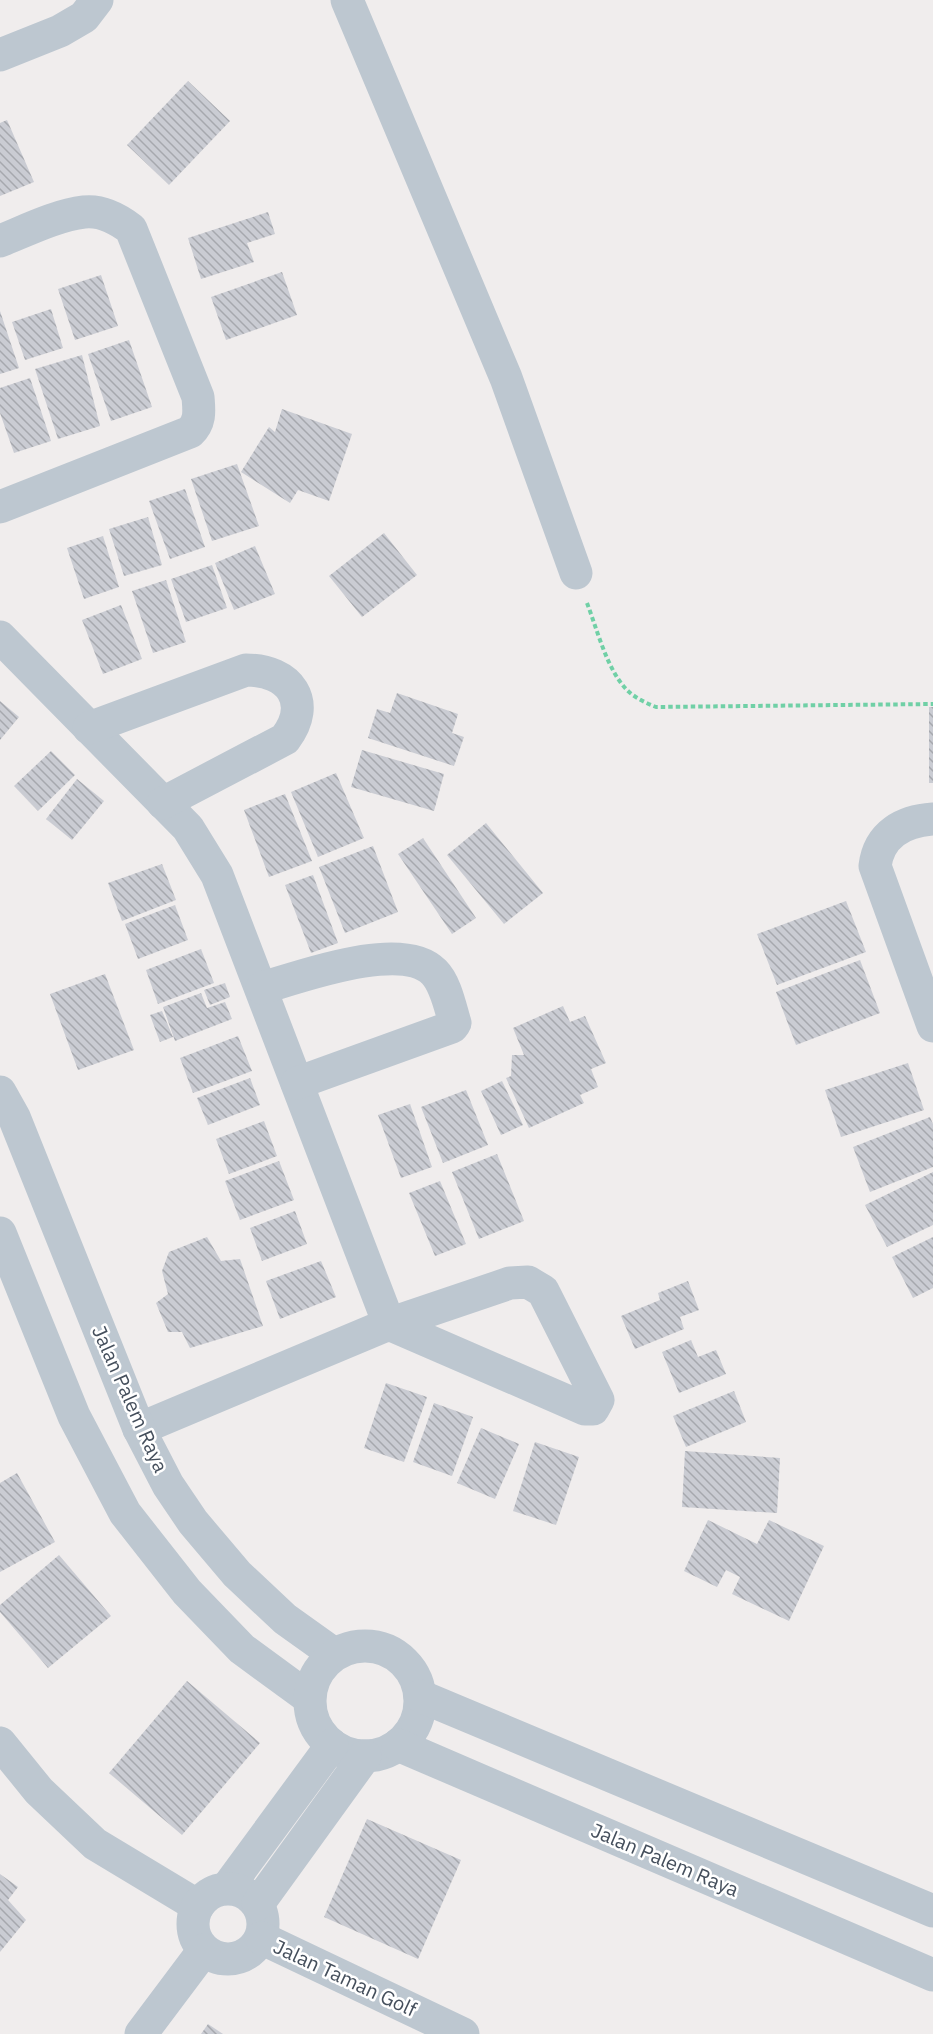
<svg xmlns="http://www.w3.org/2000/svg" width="933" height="2034" viewBox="0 0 933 2034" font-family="'IBM Plex Sans',sans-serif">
<defs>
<pattern id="building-back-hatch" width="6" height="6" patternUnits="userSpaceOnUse" patternTransform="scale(1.5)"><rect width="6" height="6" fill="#caccd3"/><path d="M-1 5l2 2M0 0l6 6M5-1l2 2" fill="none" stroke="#a6a8ae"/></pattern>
</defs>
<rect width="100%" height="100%" fill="#f0eded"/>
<g fill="url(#building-back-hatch)">
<path d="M188,81L230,121L169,185L127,145Z"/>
<path d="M7,120L34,182L0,196V123Z"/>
<path d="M268,212L275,234L247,243L254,262L201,279L188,238Z"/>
<path d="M282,272L297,315L226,340L211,297Z"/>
<path d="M101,275L118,326L75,340L58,289Z"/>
<path d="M51,309L63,348L25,360L12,322Z"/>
<path d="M0,311L19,368L0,374Z"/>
<path d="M129,340L152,407L111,421L88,354Z"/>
<path d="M82,355L100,426L58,439L35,369Z"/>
<path d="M30,378L51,441L14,453L0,413V388Z"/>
<path d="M282,409L352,434L329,501L298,490L290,503L241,472L269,427L275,432Z"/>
<path d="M237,464L259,526L212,541L191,479Z"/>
<path d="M185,489L205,547L170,559L149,501Z"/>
<path d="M148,517L162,565L124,576L109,529Z"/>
<path d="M384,533L417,575L362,617L329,576Z"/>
<path d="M103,536L119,587L84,599L67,548Z"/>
<path d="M255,546L275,594L234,610L215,563Z"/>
<path d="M212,565L227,608L186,622L171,579Z"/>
<path d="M166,580L186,642L153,653L132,591Z"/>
<path d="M121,605L142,659L103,674L82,620Z"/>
<path d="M397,693L458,714L452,733L464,737L454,766L368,738L377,709L390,713Z"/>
<path d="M0,701L19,717L0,740Z"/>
<rect x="929" y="707" width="4" height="76"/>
<path d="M362,750L444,774L434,811L351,787Z"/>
<path d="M51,751L75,775L38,811L14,786Z"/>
<path d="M336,773L364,838L318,857L291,792Z"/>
<path d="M77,779L104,801L72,840L46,819Z"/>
<path d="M285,794L312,861L269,877L244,810Z"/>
<path d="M486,823L543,893L504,924L447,855Z"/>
<path d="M423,838L476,918L452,934L398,854Z"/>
<path d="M373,846L398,912L345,933L319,867Z"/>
<path d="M162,864L176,900L122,921L108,883Z"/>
<path d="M313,875L338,943L311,953L285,885Z"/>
<path d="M846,901L866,952L777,985L757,934Z"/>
<path d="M175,905L188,940L138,959L125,924Z"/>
<path d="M201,949L214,983L158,1004L146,970Z"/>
<path d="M860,960L880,1013L796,1045L776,992Z"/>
<path d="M105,974L134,1050L78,1070L50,994Z"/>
<path d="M225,983L230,997L210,1005L204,990Z"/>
<path d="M201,993L207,1008L225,1002L232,1019L175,1041L163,1007Z"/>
<path d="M563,1006L570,1022L585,1016L606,1063L591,1069L598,1087L580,1095L584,1103L529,1128L506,1078L511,1076L512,1055H524L513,1028Z"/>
<path d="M162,1011L173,1037L160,1042L150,1015Z"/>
<path d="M238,1036L252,1071L193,1093L180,1058Z"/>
<path d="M908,1063L924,1110L841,1137L825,1090Z"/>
<path d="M250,1078L260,1105L208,1125L197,1098Z"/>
<path d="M502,1081L523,1125L501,1135L481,1091Z"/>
<path d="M466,1090L488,1145L443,1163L421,1107Z"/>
<path d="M410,1104L432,1167L401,1178L378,1115Z"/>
<path d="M930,1117L933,1124V1167L870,1192L853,1147Z"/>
<path d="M264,1121L277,1156L229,1174L216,1139Z"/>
<path d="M497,1154L524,1221L479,1239L452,1172Z"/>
<path d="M279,1161L294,1200L240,1220L225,1181Z"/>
<path d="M933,1172V1225L887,1247L865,1205Z"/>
<path d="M440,1181L466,1244L435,1256L409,1193Z"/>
<path d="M295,1211L307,1244L262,1261L250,1228Z"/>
<path d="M207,1237L221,1261L240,1259L263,1326L190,1348L182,1332H168L156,1303L168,1294L162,1271L169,1252Z"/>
<path d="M933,1237V1288L913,1298L892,1257Z"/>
<path d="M321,1261L336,1297L280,1319L266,1281Z"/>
<path d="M688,1281L699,1310L680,1317L684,1329L635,1349L621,1316L660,1300L658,1293Z"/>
<path d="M691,1340L698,1357L716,1350L726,1374L679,1393L662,1352Z"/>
<path d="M386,1383L427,1397L404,1462L364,1448Z"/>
<path d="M734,1391L746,1422L686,1447L673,1416Z"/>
<path d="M434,1403L473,1417L452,1476L413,1462Z"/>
<path d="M481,1428L519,1444L495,1499L457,1483Z"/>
<path d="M535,1442L579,1457L556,1525L513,1511Z"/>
<path d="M685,1451L780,1458L777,1513L682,1507Z"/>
<path d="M17,1473L55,1542L0,1572V1483Z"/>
<path d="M708,1520L757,1544L769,1520L824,1546L789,1621L732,1594L740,1577L726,1570L717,1587L684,1571Z"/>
<path d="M59,1555L111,1616L48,1668L0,1612V1605Z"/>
<path d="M187,1681L260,1743L182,1835L109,1773Z"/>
<path d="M367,1819L461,1860L418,1959L324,1917Z"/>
<path d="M0,1874L18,1887L8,1900L26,1920L0,1952Z"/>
<path d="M208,2024L223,2034H201Z"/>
</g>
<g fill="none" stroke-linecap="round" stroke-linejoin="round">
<path stroke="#70d0a6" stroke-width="4" stroke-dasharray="4.5 3" stroke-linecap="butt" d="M587,603C597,629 607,670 627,690C635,698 646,703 656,707L933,704"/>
<g stroke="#bdc7d0" stroke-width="33">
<path d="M347,0L506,378L576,573"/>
<path d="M0,55L60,31L84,17L97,0"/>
<path d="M0,241C25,231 57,215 84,212C101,210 118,219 131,229L198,397C199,410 201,422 190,432L0,507"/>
<path d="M0,637L188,828L217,875L389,1324L585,1409H593L598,1400L543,1291L528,1282L510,1283L389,1324L139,1429"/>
<path d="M89,728L246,670C290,670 313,702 285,739L163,803"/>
<path d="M933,819C903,821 879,834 875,866L933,1026"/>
<path d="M262,988C300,977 402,939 434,972C446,984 450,1007 455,1023L452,1027L297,1083"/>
<path d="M0,1092L14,1117L139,1429L168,1485L193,1522L237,1574L285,1619L334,1654"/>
<path d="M0,1233L74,1416L125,1513L187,1592L242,1649L309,1698"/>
<circle cx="365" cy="1701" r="55"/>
<path d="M420,1696L933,1911"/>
<path d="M0,1743L39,1791L95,1844L198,1906"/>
<path d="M398,1745L933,1975"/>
<path d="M227,1888L332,1745"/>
<circle cx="228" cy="1924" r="35"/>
<path d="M258,1904L365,1756"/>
<path d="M261,1938L463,2034"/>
<path d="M141,2034L204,1950"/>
</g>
</g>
<g text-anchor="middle" stroke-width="5" stroke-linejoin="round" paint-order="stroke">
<g font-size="20" fill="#454f5c" stroke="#fff">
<text transform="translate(130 1399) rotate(66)" y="7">Jalan Palem Raya</text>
<text transform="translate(665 1860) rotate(23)" y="7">Jalan Palem Raya</text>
<text transform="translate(345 1978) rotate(25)" y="7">Jalan Taman Golf</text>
</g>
</g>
</svg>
